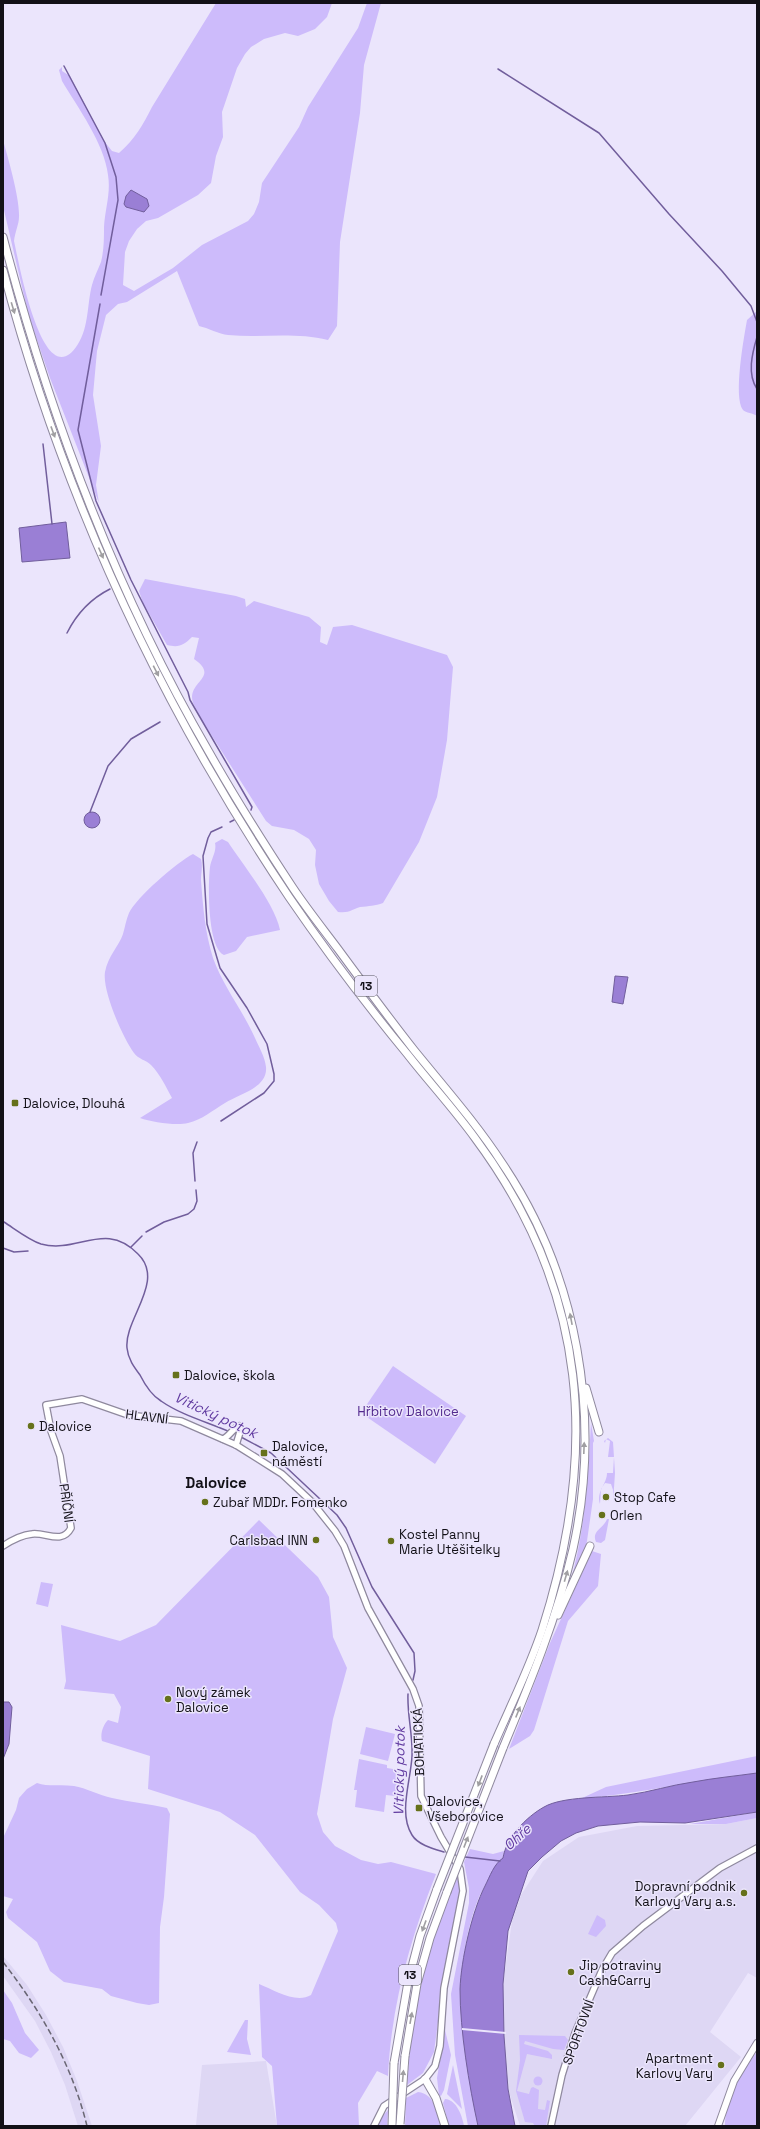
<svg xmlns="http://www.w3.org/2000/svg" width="760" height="2129" viewBox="0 0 760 2129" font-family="'Space Grotesk',sans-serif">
<rect width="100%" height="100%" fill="#ebe5fc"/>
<g fill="#ded7f4">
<path d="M757,1818V1978L748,1973L710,2032L741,2057L685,2126H520L508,2089L504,2036L503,1984L512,1921L521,1895L543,1861L579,1837L637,1826L726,1824Z"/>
<path d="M3,1956L27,1985L46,2015L63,2047L77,2081L92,2126H78L65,2085L51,2052L35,2021L3,1976Z"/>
<path d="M266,2061L277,2126H192L196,2125L202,2065Z"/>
</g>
<g fill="#cdbbfb">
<path d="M216,3H332L327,17L315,29L298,36L285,33L264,39L251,47L245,54L237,68L222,112L223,137L216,156L211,183L198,195L158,218L146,221L137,229L129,241L125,252L123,285L134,291L173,268L202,245L248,221L254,214L259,202L262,183L299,127L308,107L358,28L367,3H381L364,65L360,113L340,242L337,326L328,340C296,332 261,338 228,335C219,334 208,328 199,326L177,271L127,302L118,304L106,315L97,351L93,395L101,446L96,485L99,503L50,378L29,317L3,206V140C8,158 20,199 19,217C19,224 15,232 14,241C18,258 43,400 78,344C89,327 87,304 92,285C94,277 98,270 101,262C104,250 104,239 104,227C105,209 111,193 108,175C104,143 78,108 62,81L59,70L62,67V71L70,76L104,141L112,151L119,153C135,139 143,125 152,107Z"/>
<path d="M757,311V416C753,413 746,413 743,410C733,397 744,337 747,320Z"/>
<path d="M145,579L236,596L245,599L246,607L254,601L309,617L321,627L320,642L327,645L333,627L352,625L447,655L453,667L447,740L437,797L419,842L383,903C375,906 369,906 360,907C350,910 351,913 338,912L329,901L319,884L315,865L316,850L309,839L294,830L272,826L266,821L203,722L193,703C186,681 221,678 194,659L199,638L192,637C184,645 179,648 167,645L143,603L139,591Z"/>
<path d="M222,839L228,842C243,865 275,904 280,930L247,937L236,951L224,955C207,948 208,883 210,867C211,859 217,851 215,843Z"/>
<path d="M193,854L201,859C203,866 201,873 201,880C203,907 205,932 213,958C223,986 243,1011 255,1038C259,1047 265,1057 266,1067C268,1088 239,1094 225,1103C213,1110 202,1120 188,1123C176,1126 152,1122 140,1118L172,1098C166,1087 160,1074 151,1065C146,1060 138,1059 134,1053C123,1038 102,991 105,972C108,956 119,946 123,934C125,927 126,920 129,913C136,898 177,862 193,854Z"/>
<path d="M393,1366L466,1416L435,1464L361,1413Z"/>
<path d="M591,1423L594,1441L593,1443V1499L587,1541L584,1554L569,1587C585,1533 588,1478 591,1423Z"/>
<path d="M608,1438L613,1442L615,1473L613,1503V1490L611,1484L605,1483L601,1489L600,1504C596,1491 607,1484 607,1473H613L614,1457H608L610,1441L606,1439L605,1443L604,1441Z"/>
<path d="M607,1519H609L605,1540L601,1543L596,1542C591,1531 604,1528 607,1519Z"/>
<path d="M259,1520L318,1577L329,1597L333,1637L347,1668L333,1719L317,1814L323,1832L335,1846L361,1860L378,1864L391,1862L436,1874C410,1939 391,2007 388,2076L377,2071L358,2103L359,2126H277L272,2066L262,2057L259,1984C274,1990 296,2004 311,1995L338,1931L336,1923L319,1905L300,1892L255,1835L220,1812L148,1789L150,1756L102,1741C100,1734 103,1725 108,1720L118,1723L121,1707L114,1694L64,1689L66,1681L61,1625L120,1641L156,1625Z"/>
<path d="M592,1551L601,1554L598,1586L568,1621L534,1730L530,1736L509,1749L550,1643Z"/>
<path d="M41,1582L53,1584L48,1607L36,1604Z"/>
<path d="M366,1727L395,1734L388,1761L360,1754Z"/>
<path d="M757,1756V1773C698,1781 639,1793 580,1799L606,1787Z"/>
<path d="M359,1759L387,1765V1768L399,1770L395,1796L386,1795L384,1812L355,1807L357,1790H354Z"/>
<path d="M37,1783C48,1787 61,1784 74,1786C86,1788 99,1795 112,1798C130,1802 149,1804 167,1808L170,1814L164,1897L160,1927L159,2003L149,2005L137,2003L111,1996L102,1989L64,1982L50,1971L37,1942L8,1918L6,1912L13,1899L3,1896V1838L16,1810L19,1798L27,1789Z"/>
<path d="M757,1812V1818L726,1824H690Z"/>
<path d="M470,1849L493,1854L504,1851L503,1858C496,1871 485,1884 479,1897C450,1968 463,2053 478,2126H468L455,2055L451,1994L469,1903V1888L464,1862Z"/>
<path d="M458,1875L460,1898L444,1977L434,2052L423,2073L407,2085C409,2068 409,2050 412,2033C420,1979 436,1925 458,1875Z"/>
<path d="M597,1915L605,1920L606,1926L596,1937L588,1934Z"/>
<path d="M3,1990L12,2003L25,2033L39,2050L31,2058L19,2053L10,2041L3,2039Z"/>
<path d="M245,2020H248L247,2039L251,2055L227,2052Z"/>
<path d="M445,2030L451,2055L444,2090L441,2096L439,2095L437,2078Z"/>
<path d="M519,2035L565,2036L568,2040L564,2050L553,2049L525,2041L524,2044L548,2051L552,2055V2059L527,2054L517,2091L529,2094L531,2088L533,2087L539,2090L538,2109L545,2110L547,2100L550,2101L546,2126H535L533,2123L525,2122L516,2091L520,2060Z"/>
<path d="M757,2052V2126H725C725,2107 734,2082 745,2067C748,2062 753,2057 757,2052Z"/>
<path d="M453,2065L462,2109L447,2094Z"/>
<circle cx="538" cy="2081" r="4.5"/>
<path d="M418,2092C435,2094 437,2112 441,2126H405L406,2098Z"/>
<path d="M445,2099C457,2100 462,2116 464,2126H449L443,2103Z"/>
<path d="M388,2110L387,2126H377L381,2116L382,2117Z"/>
</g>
<g fill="#9a7fd5" stroke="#715e9c">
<path d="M131,190L147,199L149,206L144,212L126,207L124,204L126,196Z"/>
<path d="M66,522L70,558L22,562L19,528Z"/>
<circle cx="92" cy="820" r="8"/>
<path d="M615,976L628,977L623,1004L612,1002Z"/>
<path d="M3,1702H9L12,1707L9,1744L3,1759Z"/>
<path d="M757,1773V1812L685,1823L640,1822L598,1826L576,1833L561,1841L542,1857L528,1871L508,1931L503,1984L504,2036L508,2089L515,2126H478C469,2085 460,2031 460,1989C461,1960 472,1911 485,1886C490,1876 494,1864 503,1858C506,1838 526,1817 544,1807C563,1796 604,1798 628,1795C650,1792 671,1785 693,1782C714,1778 736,1776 757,1773Z"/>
</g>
<path fill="#ebe5fc" d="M462,2028L506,2032V2034L462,2030Z"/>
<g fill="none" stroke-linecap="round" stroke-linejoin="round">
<g stroke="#715e9c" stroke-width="1.5">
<path d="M64,66L105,143L116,177L118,200L101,295"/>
<path d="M498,69L599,133L669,214L722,271L751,306L757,322"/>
<path d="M100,304L78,430L96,501L131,580L188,692L190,700L252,807L251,810"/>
<path d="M757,337C752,354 747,374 757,389"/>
<path d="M43,444L52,524"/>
<path d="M67,633C77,613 90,599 110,589"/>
<path d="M90,812L108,766L131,739L160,722"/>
<path d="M230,822L234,820"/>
<path d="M221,1121L264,1093L274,1081V1074L267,1044L247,1008L220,968L207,924L203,856L208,838L211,832L222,827"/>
<path d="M195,1181L193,1153L197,1142"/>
<path d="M4,1222C15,1229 29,1240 41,1244C78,1254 105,1220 138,1254C166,1281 124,1319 127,1348C128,1359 134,1367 140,1375C145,1385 151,1395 161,1401C181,1415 207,1422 230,1432"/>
<path d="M146,1232L164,1222L188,1214L194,1209L197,1201L196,1190"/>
<path d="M131,1247L142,1236"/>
<path d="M3,1248L14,1252L28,1251"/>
<path d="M241,1437L271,1453L337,1515L346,1528L372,1587L414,1653L415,1671L413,1680"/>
<path d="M408,1694C407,1715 413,1735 412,1756C411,1780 398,1813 412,1835C418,1845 434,1849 444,1852"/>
<path d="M465,1857L500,1861"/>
</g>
<defs>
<g id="tertiary">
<path d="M223,1439C230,1436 232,1429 239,1426L240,1432L236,1445"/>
<path d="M3,1546C12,1540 21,1535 32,1534C46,1532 62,1545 71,1528L60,1456L51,1431L46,1405L82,1399L128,1415L181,1421L236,1445L282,1474L312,1502L335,1531L344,1546L368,1608L413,1689L419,1706L421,1796L441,1837L460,1869L463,1891L444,1988L440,2046L435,2066L425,2079L384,2106L374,2126"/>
<path d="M551,2126L562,2075L575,2033L602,1970L612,1953L643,1926L720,1868L757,1848"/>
</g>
<path id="secondary" d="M718,2126L734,2081L757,2043"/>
<g id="trunk">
<path d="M3,237C50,417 116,592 209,752C235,798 264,844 293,888C307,909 323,929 338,949C363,983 388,1017 414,1050C444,1087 476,1123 502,1163C578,1275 602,1418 573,1549C557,1618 530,1683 503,1748"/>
<path d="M3,270C62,494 160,705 289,897C326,951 366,1004 408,1055C430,1083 454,1109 475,1138C589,1291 599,1452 542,1630C529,1669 510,1707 494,1744"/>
<path d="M586,1388L599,1432"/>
<path d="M558,1615L590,1546"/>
<path d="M405,2056L417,1984L430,1938L447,1892"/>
<path d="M394,2063L408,1982L420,1936L437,1889"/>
<path d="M425,2079L436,2098L445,2126"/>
</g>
</defs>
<use href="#tertiary" stroke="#8f899e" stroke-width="8"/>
<use href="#secondary" stroke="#8f899e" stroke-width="8"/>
<use href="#trunk" stroke="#8f899e" stroke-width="9"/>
<use href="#tertiary" stroke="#fff" stroke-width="5.5"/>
<use href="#secondary" stroke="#fff" stroke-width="6"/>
<use href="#trunk" stroke="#fff" stroke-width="7"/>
<path stroke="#696673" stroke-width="1.5" stroke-dasharray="6 3" stroke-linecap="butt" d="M3,1962C42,2012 72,2065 87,2126"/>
<defs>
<g id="trunk-bridge">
<path d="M437,1889L494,1744"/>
<path d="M447,1892L503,1748"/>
<path d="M400,2124L405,2056"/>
<path d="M392,2126L394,2063"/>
</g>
</defs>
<use href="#trunk-bridge" stroke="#8f899e" stroke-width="9" stroke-linecap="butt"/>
<use href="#trunk-bridge" stroke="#fff" stroke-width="7"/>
</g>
<defs><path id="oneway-solid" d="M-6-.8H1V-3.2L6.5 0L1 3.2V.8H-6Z"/></defs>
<g fill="#a09fa2">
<use href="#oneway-solid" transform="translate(13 308) rotate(73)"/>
<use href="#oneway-solid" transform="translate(53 432) rotate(70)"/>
<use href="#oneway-solid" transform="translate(101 553) rotate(66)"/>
<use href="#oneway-solid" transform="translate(156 671) rotate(63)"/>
<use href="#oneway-solid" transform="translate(571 1319) rotate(-101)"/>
<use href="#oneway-solid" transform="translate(584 1448) rotate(-88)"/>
<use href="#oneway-solid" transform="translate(566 1576) rotate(-74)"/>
<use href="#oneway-solid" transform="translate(518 1712) rotate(-68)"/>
<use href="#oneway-solid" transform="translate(480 1781) rotate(111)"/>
<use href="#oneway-solid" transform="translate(466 1842) rotate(-69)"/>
<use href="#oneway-solid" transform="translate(424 1926) rotate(110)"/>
<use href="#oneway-solid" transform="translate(411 2018) rotate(-80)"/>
<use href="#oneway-solid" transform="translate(403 2076) rotate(-85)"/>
</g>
<g fill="#66711b" stroke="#ebe5fc" stroke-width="1.5">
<rect x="11" y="1099" width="8" height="8" rx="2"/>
<rect x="172" y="1371" width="8" height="8" rx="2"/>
<circle cx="31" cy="1426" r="4"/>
<rect x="260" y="1449" width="8" height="8" rx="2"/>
<circle cx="606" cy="1497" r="4"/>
<circle cx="205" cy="1502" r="4"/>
<circle cx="602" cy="1515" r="4"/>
<circle cx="316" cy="1540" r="4"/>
<circle cx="391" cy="1541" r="4"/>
<circle cx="168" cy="1699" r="4"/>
<rect x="415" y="1804" width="8" height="8" rx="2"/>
<circle cx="744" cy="1893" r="4"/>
<circle cx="571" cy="1972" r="4"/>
<circle cx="721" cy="2065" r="4"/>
</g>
<g text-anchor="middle" stroke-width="3" stroke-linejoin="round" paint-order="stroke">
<g fill="#ebe5fc" stroke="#53505c" stroke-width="1">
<rect x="355" y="976" width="22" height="20" rx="3"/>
<rect x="399" y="1965" width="22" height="20" rx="3"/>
</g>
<g font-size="12" font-weight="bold" fill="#121017">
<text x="366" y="990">13</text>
<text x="410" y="1979">13</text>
</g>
<g font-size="13" fill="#121017" stroke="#ebe5fc" text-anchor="start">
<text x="23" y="1108">Dalovice, Dlouhá</text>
<text x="184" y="1380">Dalovice, škola</text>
<text x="39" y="1431">Dalovice</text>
<text x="272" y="1451">Dalovice,<tspan x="272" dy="15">náměstí</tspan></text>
<text x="614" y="1502">Stop Cafe</text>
<text x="213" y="1507">Zubař MDDr. Fomenko</text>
<text x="610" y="1520">Orlen</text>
<text x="399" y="1539">Kostel Panny<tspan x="399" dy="15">Marie Utěšitelky</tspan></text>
<text x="308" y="1545" text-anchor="end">Carlsbad INN</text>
<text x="176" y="1697">Nový zámek<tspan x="176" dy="15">Dalovice</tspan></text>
<text x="427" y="1806">Dalovice,<tspan x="427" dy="15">Všeborovice</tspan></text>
<text x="736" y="1891" text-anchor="end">Dopravní podnik<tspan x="736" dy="15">Karlovy Vary a.s.</tspan></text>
<text x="579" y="1970">Jip potraviny<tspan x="579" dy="15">Cash&amp;Carry</tspan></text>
<text x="713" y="2063" text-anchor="end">Apartment<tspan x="713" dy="15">Karlovy Vary</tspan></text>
</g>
<g font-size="13" fill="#52298e" stroke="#ebe5fc">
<text x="408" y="1416">Hřbitov Dalovice</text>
</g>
<g font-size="13" fill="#121017" stroke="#ebe5fc">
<text transform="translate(147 1416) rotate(7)" y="5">HLAVNÍ</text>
<text transform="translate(67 1503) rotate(82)" y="5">PŘÍČNÍ</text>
<text transform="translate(418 1742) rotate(-92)" y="5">BOHATICKÁ</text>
<text transform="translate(578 2032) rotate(-70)" y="5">SPORTOVNÍ</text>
</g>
<g font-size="14" font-style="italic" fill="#613ba0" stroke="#ebe5fc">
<text transform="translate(216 1415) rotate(25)" y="5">Vitický potok</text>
<text transform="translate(399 1771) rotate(-89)" y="5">Vitický potok</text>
<text transform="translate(517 1837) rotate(-43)" y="5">Ohře</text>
</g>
<g font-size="15" font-weight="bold" fill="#121017" stroke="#ebe5fc">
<text x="216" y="1488">Dalovice</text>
</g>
</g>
<rect width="760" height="2129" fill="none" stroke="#121017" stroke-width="8"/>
</svg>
